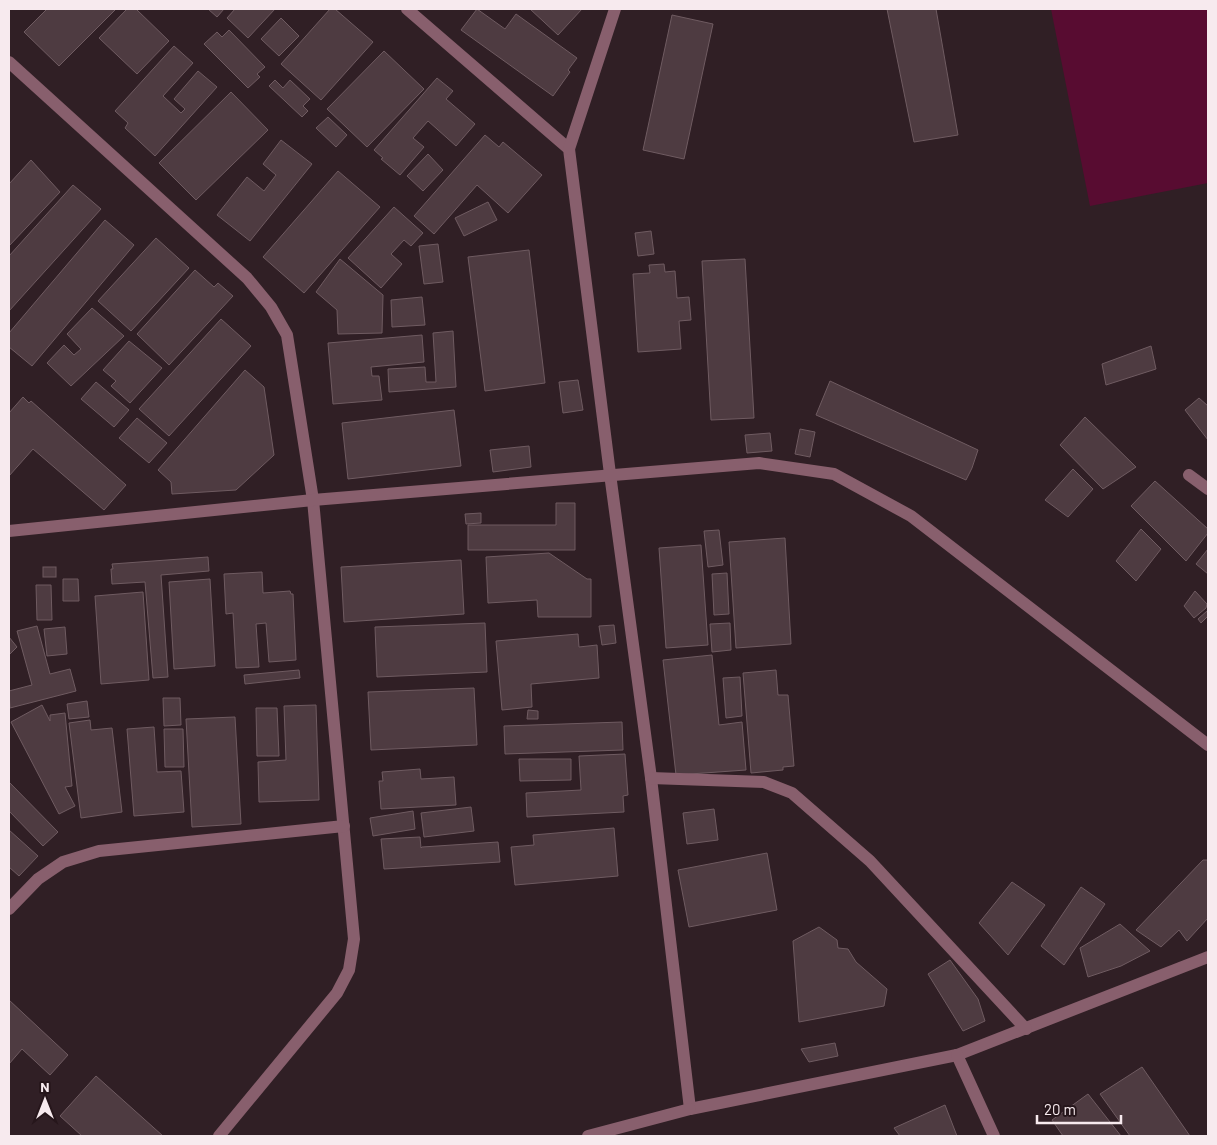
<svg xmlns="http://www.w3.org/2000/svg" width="1217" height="1145" viewBox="0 0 1217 1145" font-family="Barlow,sans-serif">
<rect width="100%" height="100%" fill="#301f25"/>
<path fill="#580c31" d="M1051,9H1208V183L1090,206Z"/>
<g fill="#4e3b41" stroke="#6f5b61">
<path d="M47,9H116L59,66L24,32Z"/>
<path d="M127,9H136L169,41L137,74L99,38Z"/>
<path d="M208,9H224L217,17Z"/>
<path d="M235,9H275L248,38L227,18Z"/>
<path d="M330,9H335L373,42L321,100L281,64Z"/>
<path d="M477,9L505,29L516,14L577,58L568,70L570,72L553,96L461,30Z"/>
<path d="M530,9H582L558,35Z"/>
<path d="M887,9H936L958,135L914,142Z"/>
<path d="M672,15L713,24L684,159L643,150Z"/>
<path d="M281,18L299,36L279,56L261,39Z"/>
<path d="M229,30L265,67L257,74L260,77L248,88L204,44L217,32L222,37Z"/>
<path d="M174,46L193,63L163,96L181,113L185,109L174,99L198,71L217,87L155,156L125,128L128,123L115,111Z"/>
<path d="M384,51L424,89L367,147L327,109Z"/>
<path d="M437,78L453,91L446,99L475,124L456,146L428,121L413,138L424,147L400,175L381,159L383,158L374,150Z"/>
<path d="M275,80L283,88L290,80L310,99L303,106L308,111L302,117L269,86Z"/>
<path d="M231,92L268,130L196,200L159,163Z"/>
<path d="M328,117L347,135L336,147L316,128Z"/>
<path d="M485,135L499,147L503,142L542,175L508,213L477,185L434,234L414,216Z"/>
<path d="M281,140L312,164L250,241L217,215L247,177L264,191L276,175L263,164Z"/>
<path d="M428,154L443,170L423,191L407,176Z"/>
<path d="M31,160L60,192L9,246V184Z"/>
<path d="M338,171L380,207L304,293L263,257Z"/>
<path d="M73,185L101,209L9,311V256Z"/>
<path d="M488,202L497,220L464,236L455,218Z"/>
<path d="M394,207L423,233L411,246L404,240L391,254L402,264L381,288L348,258Z"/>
<path d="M105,220L134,245L32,366L9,347V333Z"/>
<path d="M651,231L654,254L638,256L635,233Z"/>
<path d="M156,238L189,268L131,331L98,301Z"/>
<path d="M438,244L443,282L424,284L419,246Z"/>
<path d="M529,250L545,383L485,391L468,257Z"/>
<path d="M340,259L383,295L382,333L338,334L337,310L316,292Z"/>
<path d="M745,259L754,418L711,420L702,261Z"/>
<path d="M664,264L665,272L675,271L677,298L689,297L691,320L679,321L681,349L638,352L633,274L650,273L649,265Z"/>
<path d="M195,270L214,287L218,283L233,296L169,365L137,334Z"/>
<path d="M422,297L425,325L392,327L391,300Z"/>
<path d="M92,308L124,336L71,386L47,363L64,345L74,355L81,349L67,334Z"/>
<path d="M221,319L251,346L169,436L139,409Z"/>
<path d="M453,331L456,387L389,392L388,369L425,367L426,382H436L433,333Z"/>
<path d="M422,335L424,362L371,367L372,376H379L382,400L333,404L328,343Z"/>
<path d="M129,341L162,368L130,403L111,386L116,381L103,370Z"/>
<path d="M1151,346L1156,369L1106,385L1102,364Z"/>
<path d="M245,370L264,387L274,455L236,490L172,494L171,482L158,470Z"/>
<path d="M578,380L583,410L563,413L559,382Z"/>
<path d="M830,381L978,450L972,468L966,480L816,415Z"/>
<path d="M96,382L129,410L114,427L81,399Z"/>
<path d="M23,397L29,403L31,401L126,485L104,510L33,449L9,476V413Z"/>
<path d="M1199,398L1208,406V440L1185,410Z"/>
<path d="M454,410L461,466L348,479L342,423Z"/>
<path d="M1085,417L1136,467L1103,489L1060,445Z"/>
<path d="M137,418L167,443L149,463L119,438Z"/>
<path d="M800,429L815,432L810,457L795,454Z"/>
<path d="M770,433L772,451L747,453L745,435Z"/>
<path d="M529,446L531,467L493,472L490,450Z"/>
<path d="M1073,469L1093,489L1068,517L1045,500Z"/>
<path d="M1155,481L1208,529V533L1186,561L1131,506Z"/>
<path d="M556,503H575V550H468V525H556Z"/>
<path d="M481,513V523L466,524L465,514Z"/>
<path d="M1141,529L1161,549L1136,581L1116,561Z"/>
<path d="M719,530L723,565L708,567L704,531Z"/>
<path d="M785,538L791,644L736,648L729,542Z"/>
<path d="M701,545L708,645L666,648L659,548Z"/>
<path d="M1208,549V574L1196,564Z"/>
<path d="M549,553L587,579H591V617H538L537,600L488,603L486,557Z"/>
<path d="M208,557L209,571L161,575L168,677L153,678L145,582L112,584L111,569H113L112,564Z"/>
<path d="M461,560L464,614L344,622L341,567Z"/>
<rect x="43" y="567" width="13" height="10"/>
<path d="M262,572L263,593L290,591L291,594H293L296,660L269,662L266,623L256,624L259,667L236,668L233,613L226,614L224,574Z"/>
<path d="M727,573L729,614L714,615L712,574Z"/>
<path d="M63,579H78L79,601H63Z"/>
<path d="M210,579L215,666L174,669L169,582Z"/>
<path d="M36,585H51L52,620H37Z"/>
<path d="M1195,591L1207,604L1206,608L1194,618L1184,606Z"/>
<path d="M143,592L149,680L101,684L95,596Z"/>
<path d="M1207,611L1208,616L1201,623L1198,619Z"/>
<path d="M485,623L487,672L377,677L375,627Z"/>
<path d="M730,623L731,650L712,652L710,624Z"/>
<path d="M614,625L616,643L602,645L599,626Z"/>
<path d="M37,626L50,674L70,669L76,691L10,708L9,691L32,685L17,631Z"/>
<path d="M65,627L67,654L47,656L44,629Z"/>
<path d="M578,634L579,647L597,645L599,678L531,684L532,707L502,710L496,641Z"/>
<path d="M9,637L17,647L9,655Z"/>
<path d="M712,655L719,725L742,722L746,770L676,775L663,660Z"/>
<path d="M299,670L300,678L245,684L244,675Z"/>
<path d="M776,670L778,695H788L794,766L783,767V770L751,773L743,673Z"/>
<path d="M740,677L742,716L726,718L723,678Z"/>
<path d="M474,688L477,745L371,750L368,692Z"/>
<path d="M163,698H180L181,725L164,726Z"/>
<path d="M87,701L89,717L69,719L67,704Z"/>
<path d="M42,705L50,721V715L65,713L72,786L65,787L75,806L59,814L11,722Z"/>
<path d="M316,705L319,800L259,802L258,762L286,760L284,706Z"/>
<path d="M256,708H277L279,756H257Z"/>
<path d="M528,710L538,711V719H527Z"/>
<path d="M235,717L241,824L192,827L186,719Z"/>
<path d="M90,720L91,730L112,728L122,812L81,818L69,723Z"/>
<path d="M622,722L623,750L505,754L504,726Z"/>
<path d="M154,727L157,772L181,771L184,812L134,816L127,729Z"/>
<path d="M164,729H183L184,767H165Z"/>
<path d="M625,754L628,795L623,796L624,812L527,817L526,793L581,790L579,756Z"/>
<path d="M519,759H571V780L520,781Z"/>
<path d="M420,769L421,779L454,777L456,805L381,809L379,781H383L382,772Z"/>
<path d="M9,782L58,832L43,846L9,811Z"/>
<path d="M471,807L474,831L424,837L421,813Z"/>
<path d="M714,809L718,840L687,844L683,813Z"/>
<path d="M413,811L415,829L373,836L370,818Z"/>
<path d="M614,828L618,876L515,885L511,847L534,845L533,835Z"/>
<path d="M9,830L38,856L19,876L9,867Z"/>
<path d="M420,837L421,848L422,847L498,842L500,862L384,869L381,839Z"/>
<path d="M767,853L777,910L689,927L678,870Z"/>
<path d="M1203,860H1208V918L1187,941L1179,930L1161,947L1136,930Z"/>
<path d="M1012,882L1045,905L1008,955L979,923Z"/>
<path d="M1081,887L1105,904L1064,965L1041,946Z"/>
<path d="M1120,924L1150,951L1121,966L1088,977L1080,948Z"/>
<path d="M819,927L837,940L838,948L848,949L856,962L887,989L884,1006L799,1022L793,941Z"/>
<path d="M950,960L978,999L985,1021L963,1031L928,974Z"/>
<path d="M9,1000L68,1055L50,1075L22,1049L9,1064Z"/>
<path d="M835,1043L838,1056L809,1062L801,1049Z"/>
<path d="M1142,1067L1190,1136H1130L1100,1094Z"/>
<path d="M96,1076L163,1136H82L60,1116Z"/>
<path d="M1088,1094L1121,1136H1063L1052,1120Z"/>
<path d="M945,1105L957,1136H900L894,1128Z"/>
</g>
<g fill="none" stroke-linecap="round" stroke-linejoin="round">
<g stroke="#885f6d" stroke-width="12">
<path d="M407,9L569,149L610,474L651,778L690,1109L957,1055L1208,957"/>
<path d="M9,62L247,278L271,307L287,335L313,500L354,939L349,970L337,993L219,1136"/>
<path d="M569,149L615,9"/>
<path d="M1189,475L1208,489"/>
<path d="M9,531L313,500L759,463L834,474L911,516L1208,745"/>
<path d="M651,778L764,782L792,793L870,861L1026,1029"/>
<path d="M9,909L38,879L63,862L99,851L344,826"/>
<path d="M957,1055L994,1136"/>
<path d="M588,1136L690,1109"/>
</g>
</g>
<rect width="1217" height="1145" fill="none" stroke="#f7eaee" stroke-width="20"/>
<g transform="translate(45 1100)" stroke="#26161b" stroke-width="4" paint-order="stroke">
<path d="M0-4L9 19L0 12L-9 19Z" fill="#f7eaee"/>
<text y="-8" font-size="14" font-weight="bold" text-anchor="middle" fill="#f7eaee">N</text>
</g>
<path d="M1037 1115v8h84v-8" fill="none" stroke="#f7eaee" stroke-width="2.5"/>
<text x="1044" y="1115" font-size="15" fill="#f7eaee" stroke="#26161b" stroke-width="4" paint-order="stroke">20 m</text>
</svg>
